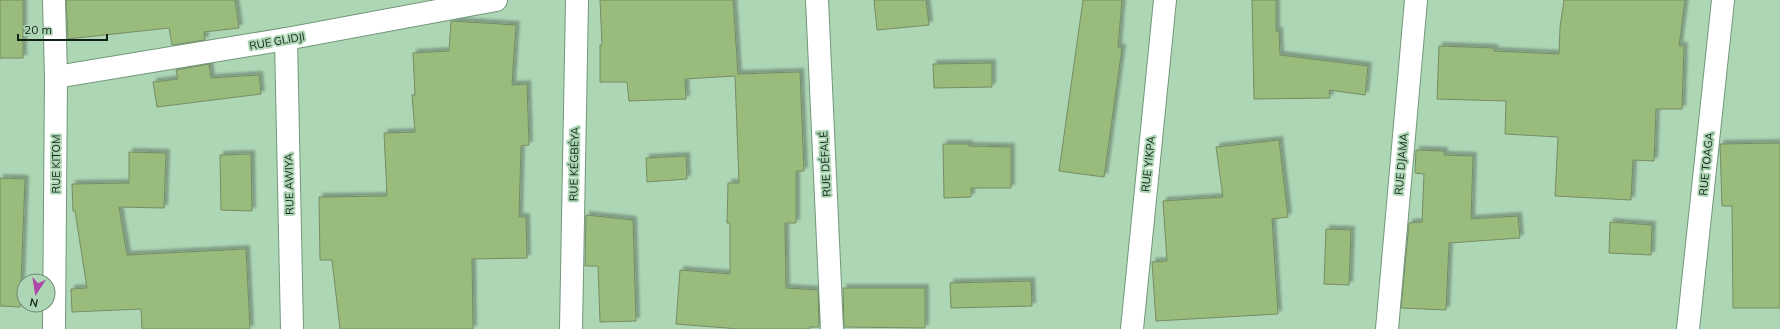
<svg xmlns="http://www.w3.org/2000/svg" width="1780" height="329" viewBox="0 0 1780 329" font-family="Mulish,sans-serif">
<defs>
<filter id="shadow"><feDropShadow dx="3.5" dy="-3.5" stdDeviation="1" flood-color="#0004"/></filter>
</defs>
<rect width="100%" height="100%" fill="#add6b5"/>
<g fill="#99bb7b" stroke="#778c64" filter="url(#shadow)">
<rect x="0" y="0" width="23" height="58"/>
<path d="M66,0H235L239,28L204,32L205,40L172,45L169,28L68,39Z"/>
<path d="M600,0H733L738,74L800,72L804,171H796V223H785L786,288L818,290L819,327H810V329H739L676,324L680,270L730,274V223H727L728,183H739L735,76L685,79L686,99L629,101L627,82H600V45H602Z"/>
<path d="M874,0H926L929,25L877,30Z"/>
<path d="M1083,0H1122L1118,47L1122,48L1104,177L1059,171Z"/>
<path d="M1252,0H1276V31H1279L1280,55L1368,66L1365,95L1329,90L1330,98L1254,99Z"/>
<path d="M1564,0H1685L1679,46H1684L1682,109H1656L1654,161L1633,160L1631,200L1555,196L1558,137L1505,134L1506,101L1437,99L1439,46L1494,48V51L1559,54L1560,27Z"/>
<path d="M451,21L516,25L512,85L527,84L529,145L521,146L519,217H526L527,258L472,259L473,329H340L332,260H320L319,197L387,196L384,133L415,132L412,95H415L413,53L449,51Z"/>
<path d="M992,63V87L934,88L933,64Z"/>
<path d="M209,64L211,78L259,75L261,94L157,107L153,82L178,79L176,70Z"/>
<path d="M1279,140L1288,217L1272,219L1278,314L1156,321L1152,262L1167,261L1163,201L1223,197L1216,147Z"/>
<path d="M1780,143V308H1733L1732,206H1722L1720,144Z"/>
<path d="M943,144H969V146L1011,147V188H971V197L944,198Z"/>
<path d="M1416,150L1444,151V155L1473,156L1471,219L1518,216L1520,238L1449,243L1446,310L1401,308L1409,223L1422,222L1424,174L1415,173Z"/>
<path d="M129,152L166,153L164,208L119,207L127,255L246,249L250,329H142L141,309L72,312L71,289L87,288L75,211H73L72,184L129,183Z"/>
<path d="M251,154L252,211L221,210L220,155Z"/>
<path d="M686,156L687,179L647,182L646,158Z"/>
<path d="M0,178L25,179L20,307L0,306Z"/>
<path d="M586,215L633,220L636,321L600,322L598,266H585Z"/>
<path d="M1610,222L1652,225L1651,255L1609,253Z"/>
<path d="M1326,229L1351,230L1349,285L1324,284Z"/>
<path d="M1031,281L1032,306L951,308L950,283Z"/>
<path d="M843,288H925V328L844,327Z"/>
</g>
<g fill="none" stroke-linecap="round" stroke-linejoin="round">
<defs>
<g id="minor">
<path d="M54,0L56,77L54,329"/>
<path d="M817,0L832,329"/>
<path d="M286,39L292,329"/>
<path d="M56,77L286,39L496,0"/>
<path d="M571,329L577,0"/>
<path d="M1132,329L1165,0"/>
<path d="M1387,329L1416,0"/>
<path d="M1688,329L1723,0"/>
</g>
</defs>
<use href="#minor" stroke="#71987a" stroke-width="24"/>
<use href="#minor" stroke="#fff" stroke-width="22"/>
</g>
<g text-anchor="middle" stroke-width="4" stroke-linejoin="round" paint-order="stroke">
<g font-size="11" fill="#122116" stroke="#add6b5">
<text transform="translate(277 41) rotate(-10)" y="4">RUE GLIDJI</text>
<text transform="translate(56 164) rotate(-90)" y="4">RUE KITOM</text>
<text transform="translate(574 164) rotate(-89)" y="4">RUE KÉGBÉYA</text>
<text transform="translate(825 164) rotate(-93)" y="4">RUE DÉFALÉ</text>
<text transform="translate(1148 164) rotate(-84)" y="4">RUE YIKPA</text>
<text transform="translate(1401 164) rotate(-85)" y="4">RUE DJAMA</text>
<text transform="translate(1706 164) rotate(-84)" y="4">RUE TOAGA</text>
<text transform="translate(289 184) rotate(-91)" y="4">RUE AWIYA</text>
</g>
</g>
<g transform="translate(36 293) rotate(192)"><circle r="19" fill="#add6b5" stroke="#6f8e75"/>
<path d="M0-3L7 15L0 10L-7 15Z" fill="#af46a7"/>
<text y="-6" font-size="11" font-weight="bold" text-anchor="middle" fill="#122116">N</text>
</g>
<path d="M18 34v6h89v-6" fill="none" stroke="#122116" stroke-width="2"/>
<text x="24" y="34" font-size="12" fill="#122116" stroke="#add6b5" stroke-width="3" paint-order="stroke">20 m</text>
</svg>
